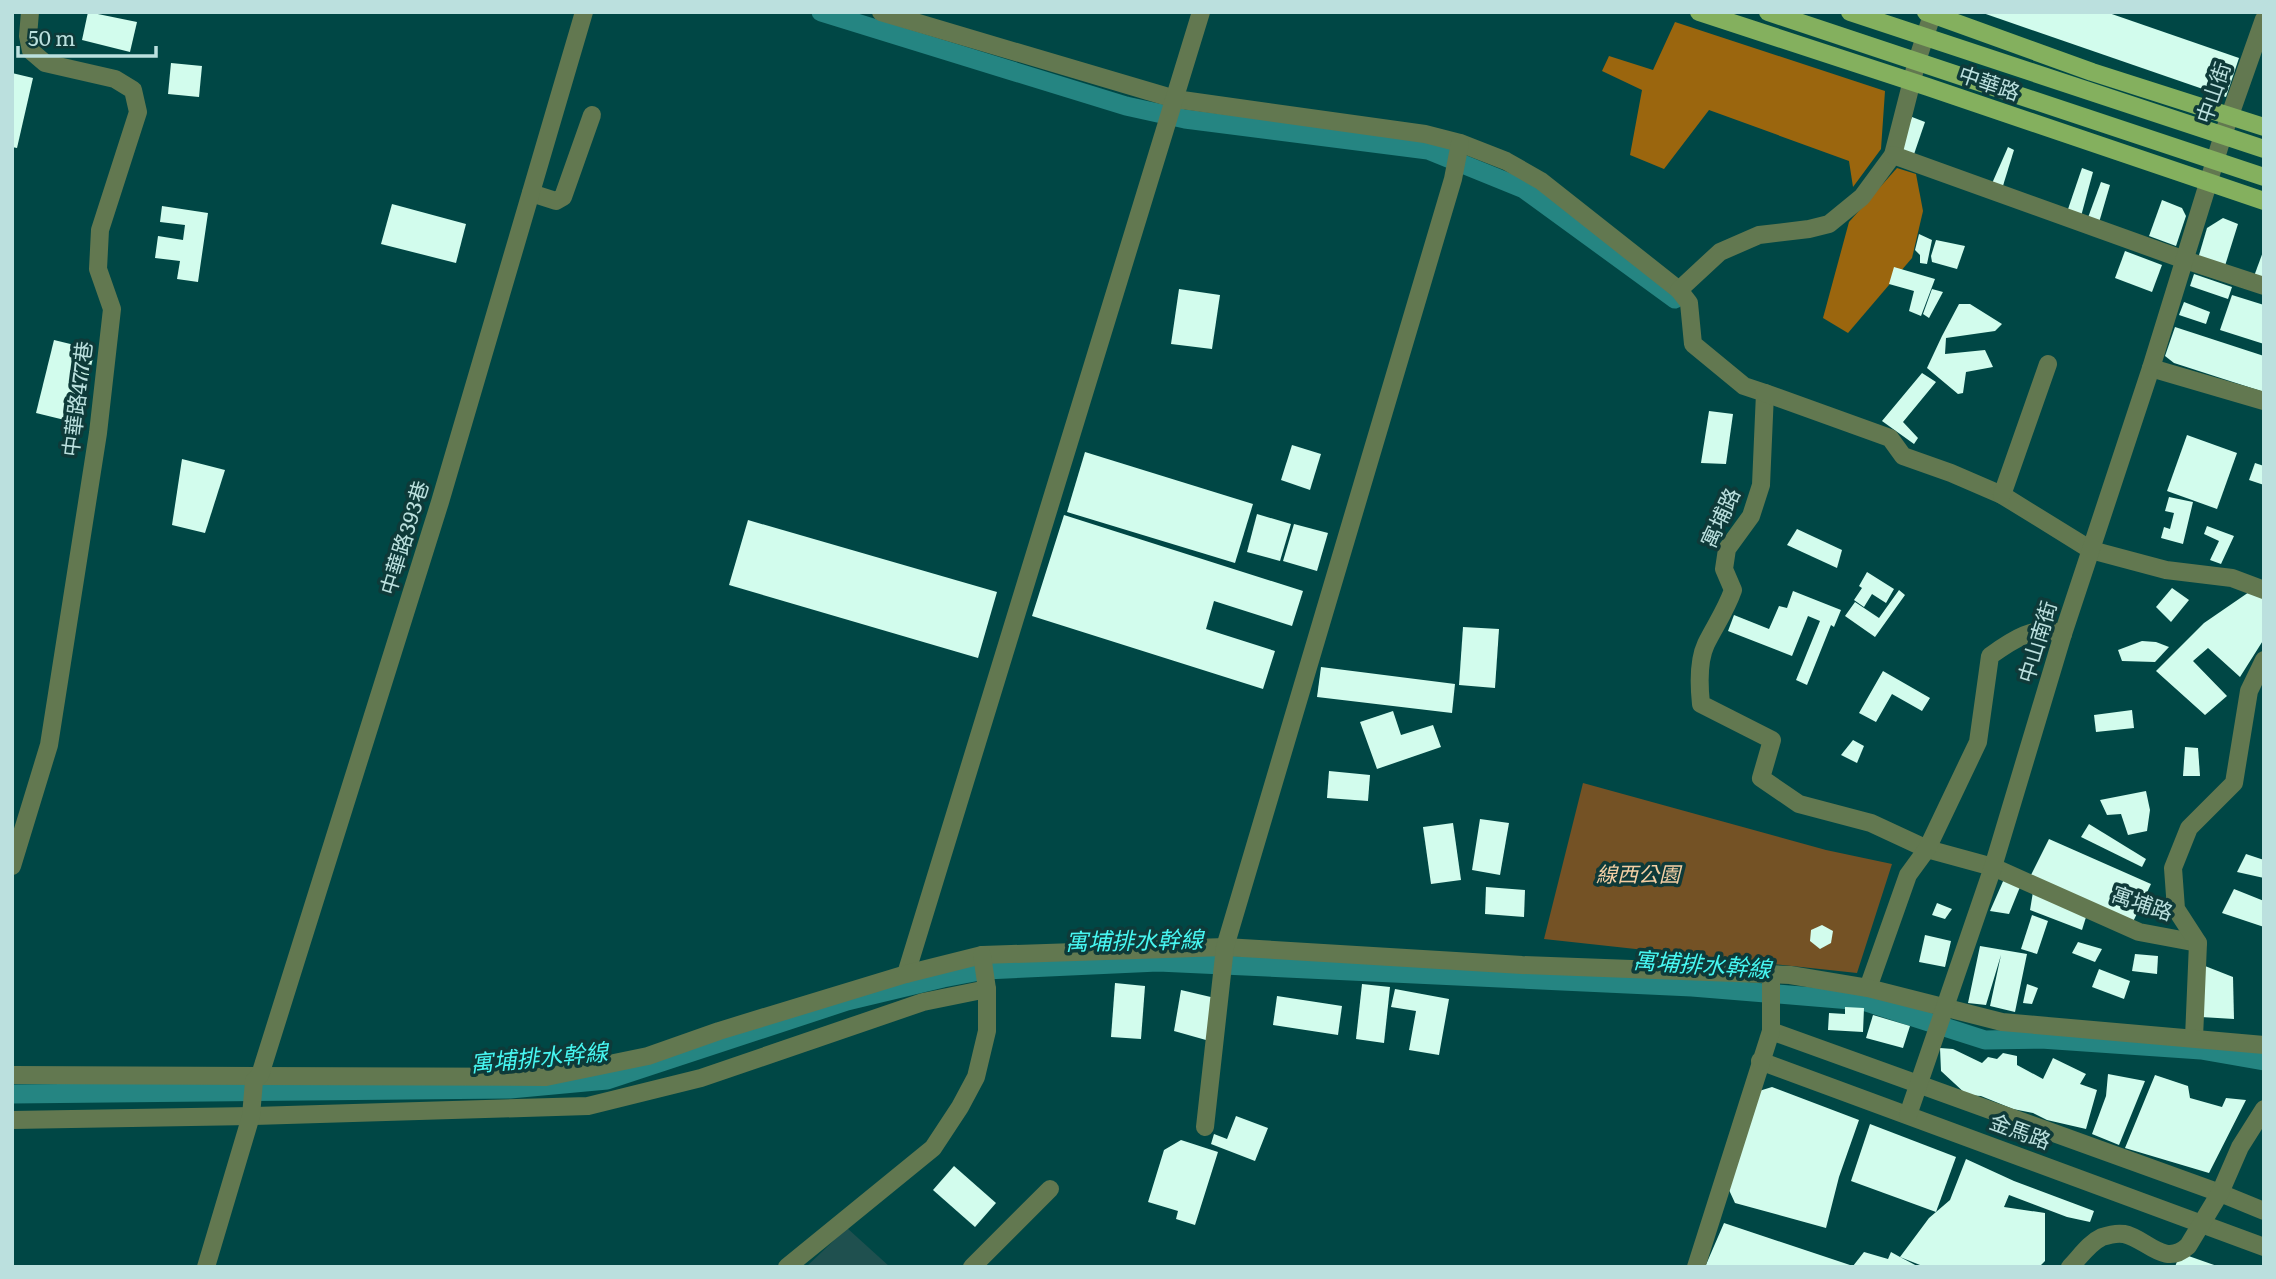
<svg xmlns="http://www.w3.org/2000/svg" width="2276" height="1279" viewBox="0 0 2276 1279" font-family="Literata,'Noto Sans TC',serif">
<rect width="100%" height="100%" fill="#004745"/>
<path fill="#1f504f" d="M847,1228L890,1267H806Z"/>
<path fill="#745225" d="M1583,783L1826,850L1892,864L1857,973L1544,939Z"/>
<g fill="#9b660e">
<path d="M1675,22L1885,91L1881,149L1853,187L1849,161L1709,110L1664,169L1630,155L1642,90L1602,71L1609,56L1653,70Z"/>
<path d="M1897,168L1916,174L1923,211L1912,258L1848,333L1823,318L1849,222Z"/>
</g>
<g fill="none" stroke-linecap="round" stroke-linejoin="round">
<g stroke="#258582" stroke-width="19">
<path d="M821,12L1126,106L1185,119L1428,150L1524,189L1675,299"/>
<path d="M12,1094L510,1089L607,1080L847,1001L943,978L985,970L1158,962L1692,987L1863,1001L1985,1040L2041,1039L2201,1050L2264,1061"/>
</g>
</g>
<g fill="#d2fced">
<path d="M88,12L137,22L130,52L82,40Z"/>
<path d="M1980,12H2106L2239,58L2226,97Z"/>
<path d="M171,63L202,66L199,97L168,94Z"/>
<path d="M12,73L33,78L17,148L12,147Z"/>
<path d="M1912,117L1925,122L1911,163L1894,157Z"/>
<path d="M2008,147L2014,150L2002,189L1990,188Z"/>
<path d="M2082,168L2093,172L2080,220L2066,215Z"/>
<path d="M2101,182L2110,185L2098,226L2086,223Z"/>
<path d="M2162,200L2182,208L2186,216L2176,246L2149,236Z"/>
<path d="M392,204L466,224L456,263L381,244Z"/>
<path d="M162,206L208,213L198,282L177,279L180,261L155,258L158,236L183,240L185,225L160,222Z"/>
<path d="M2223,218L2238,224L2224,269L2197,262L2207,228Z"/>
<path d="M1919,234L1932,240L1927,264L1920,263V255L1915,250Z"/>
<path d="M1936,240L1965,246L1957,269L1932,262L1931,256Z"/>
<path d="M2264,249V282L2253,279Z"/>
<path d="M2125,251L2162,265L2152,292L2115,278Z"/>
<path d="M1894,267L1935,279L1921,316L1909,311L1914,291L1889,284Z"/>
<path d="M2194,274L2232,287L2228,299L2190,286Z"/>
<path d="M1179,289L1220,295L1212,349L1171,344Z"/>
<path d="M1932,289L1943,292L1929,318L1923,314Z"/>
<path d="M2232,295L2264,305V344L2220,330Z"/>
<path d="M2184,302L2210,312L2206,324L2179,315Z"/>
<path d="M1959,304H1970L2002,324L1995,331L1946,338L1945,354L1985,350L1993,367L1966,372L1963,393L1958,394L1927,368L1942,336Z"/>
<path d="M2175,327L2264,356V392L2174,363L2165,356Z"/>
<path d="M54,340L95,350L77,423L36,413Z"/>
<path d="M1922,373L1936,382L1903,422L1918,438L1914,444L1882,421Z"/>
<path d="M1709,411L1733,414L1726,464L1701,463Z"/>
<path d="M2187,435L2237,453L2217,509L2167,491Z"/>
<path d="M1292,445L1321,454L1310,490L1281,480Z"/>
<path d="M1085,452L1253,504L1235,563L1067,512Z"/>
<path d="M182,459L225,470L205,533L172,525Z"/>
<path d="M2255,463L2264,466V485L2249,480Z"/>
<path d="M2169,497L2193,502L2183,544L2161,538L2164,527L2170,529L2174,513L2165,511Z"/>
<path d="M1257,514L1291,524L1280,561L1247,552Z"/>
<path d="M1064,515L1303,591L1292,626L1214,601L1206,629L1275,651L1263,689L1032,616Z"/>
<path d="M748,520L997,592L978,658L729,585Z"/>
<path d="M1294,524L1328,533L1317,571L1283,561Z"/>
<path d="M2207,526L2234,536L2221,564L2210,560L2219,541L2204,534Z"/>
<path d="M1797,529L1842,550L1837,568L1787,545Z"/>
<path d="M1867,572L1894,589L1886,603L1872,594L1864,607L1854,600L1862,588L1859,586Z"/>
<path d="M2172,588L2189,600L2171,622L2156,607Z"/>
<path d="M1899,590L1905,595L1875,637L1845,616L1855,602L1879,618Z"/>
<path d="M2252,590L2264,600V639L2240,677L2208,648L2193,661L2227,696L2205,715L2156,671L2204,623Z"/>
<path d="M1793,591L1841,610L1834,627L1831,625L1807,685L1796,680L1820,621L1808,616L1792,656L1728,631L1734,615L1769,629L1779,606L1787,608Z"/>
<path d="M1463,627L1499,629L1495,688L1459,685Z"/>
<path d="M2142,641L2156,642L2169,647L2155,662L2122,661L2118,650Z"/>
<path d="M1321,667L1455,684L1452,713L1317,697Z"/>
<path d="M1883,671L1930,698L1922,711L1892,694L1876,722L1859,713Z"/>
<path d="M2132,710L2134,728L2096,732L2094,715Z"/>
<path d="M1393,711L1401,735L1433,725L1441,747L1377,769L1360,722Z"/>
<path d="M1853,740L1864,746L1857,763L1841,755Z"/>
<path d="M2185,747L2198,748L2200,776H2183Z"/>
<path d="M1329,771L1370,775L1368,801L1327,798Z"/>
<path d="M2146,791L2150,810L2147,831L2128,835L2121,814L2107,815L2100,800Z"/>
<path d="M1480,819L1509,823L1500,875L1472,870Z"/>
<path d="M1453,823L1461,880L1431,884L1423,827Z"/>
<path d="M2089,824L2146,859L2142,867L2081,837Z"/>
<path d="M2049,839L2151,884L2131,926L2087,914L2082,930L2030,910L2033,892L2024,889Z"/>
<path d="M2246,854L2264,860V878L2237,872Z"/>
<path d="M2004,879L2020,887L2009,914L1990,911Z"/>
<path d="M1486,887L1525,890L1524,917L1485,914Z"/>
<path d="M2234,889L2264,901V927L2222,913Z"/>
<path d="M1937,903L1952,909L1945,919L1932,915Z"/>
<path d="M2032,915L2048,921L2037,954L2021,949Z"/>
<path d="M1822,925L1833,931L1831,943L1820,949L1810,941L1811,930Z"/>
<path d="M1925,935L1951,941L1945,967L1919,962Z"/>
<path d="M2078,942L2102,949L2095,962L2072,953Z"/>
<path d="M1980,946L2027,954L2015,1012L1990,1006L2001,955L1986,1005L1968,1003Z"/>
<path d="M2135,954L2158,956L2157,974L2132,971Z"/>
<path d="M2205,966L2233,977L2234,1019L2201,1017Z"/>
<path d="M2099,969L2130,981L2124,999L2092,987Z"/>
<path d="M1115,983L1145,986L1141,1039L1111,1037Z"/>
<path d="M1362,984L1390,987L1384,1043L1356,1039Z"/>
<path d="M2027,984L2038,988L2032,1004L2023,1003Z"/>
<path d="M1395,989L1449,999L1439,1055L1409,1050L1416,1011L1391,1007Z"/>
<path d="M1181,990L1215,998L1206,1040L1174,1031Z"/>
<path d="M1277,996L1342,1006L1338,1035L1273,1025Z"/>
<path d="M1845,1007L1864,1008L1863,1032L1828,1030L1829,1013L1845,1014Z"/>
<path d="M1873,1015L1910,1026L1903,1048L1866,1038Z"/>
<path d="M1940,1048L1953,1049L1982,1063L1988,1057L1997,1059L2003,1053L2017,1056V1065L2043,1079L2053,1058L2086,1074L2080,1084L2097,1090L2086,1129L2047,1120L2033,1113L2013,1109L1981,1096L1967,1095L1941,1071Z"/>
<path d="M2108,1074L2145,1081L2119,1145L2092,1134L2106,1096Z"/>
<path d="M2155,1075L2188,1086L2190,1098L2222,1107L2226,1098L2246,1100L2209,1173L2125,1148Z"/>
<path d="M1772,1087L1859,1120L1839,1177L1826,1228L1735,1203L1729,1190L1759,1091Z"/>
<path d="M1236,1116L1268,1128L1255,1161L1211,1144L1214,1134L1227,1139Z"/>
<path d="M1870,1124L1956,1157L1936,1212L1851,1181Z"/>
<path d="M1181,1140L1218,1152L1195,1225L1176,1219L1178,1211L1148,1202L1164,1150Z"/>
<path d="M1966,1159L2014,1181L2094,1211L2090,1222L2067,1217L2009,1195L2004,1207L2045,1213V1261L2039,1267H1925L1900,1257L1919,1267H1705L1724,1223L1853,1266L1864,1252L1888,1259L1891,1252L1900,1257L1929,1218L1950,1200Z"/>
<path d="M954,1166L996,1203L975,1227L933,1190Z"/>
<path d="M2180,1253L2217,1266V1267H2175Z"/>
</g>
<g fill="none" stroke-linecap="round" stroke-linejoin="round">
<g stroke="#627850" stroke-width="18">
<path d="M881,12L1175,99L1425,134L1460,143L1506,161L1541,181L1679,290"/>
<path d="M1933,12L1917,61L1893,155L1862,197L1829,224L1809,229L1759,235L1720,252L1679,290L1689,303L1693,344L1744,386L1765,393L1761,485L1751,516L1727,549L1724,569L1733,590C1726,610 1715,626 1706,644C1698,661 1699,685 1701,704L1772,740L1761,778L1799,804L1871,823L1927,849L1993,867L2139,932L2198,943"/>
<path d="M1893,155L2185,260L2264,286"/>
<path d="M531,193L556,201L563,197L592,115"/>
<path d="M2151,368L2264,401"/>
<path d="M1765,393L1890,438L1903,456L1951,473L2002,495L2091,550L2166,570L2232,578L2264,590"/>
<path d="M2002,495L2048,364"/>
<path d="M12,866L49,745L98,433L112,309L98,269L100,230L138,112L133,90L115,79L45,63L31,51L28,36L30,12"/>
<path d="M906,974L1201,12"/>
<path d="M1868,988L1908,875L1927,849L1978,742L1990,656C2011,641 2036,623 2063,634"/>
<path d="M1771,1031L2220,1193L2264,1211"/>
<path d="M2194,1038L2198,943L2176,909L2173,868L2189,828L2234,783L2249,691L2264,660"/>
<path d="M1760,1061L2264,1247"/>
<path d="M12,1075L546,1077L648,1056L719,1031L906,974L982,955L1225,947L1522,965L1790,975L1868,988L2002,1022L2264,1045"/>
<path d="M1908,1115L1993,867L2063,634L2151,368L2223,135L2264,19"/>
<path d="M12,1120L251,1116L588,1106L701,1078L923,1002L987,989"/>
<path d="M1205,1127L1225,947L1453,179L1460,143"/>
<path d="M206,1267L251,1116L254,1081L260,1075L440,502L584,12"/>
<path d="M787,1267L933,1148L960,1107L976,1077L987,1031V989L982,955"/>
<path d="M972,1267L1050,1189"/>
<path d="M1696,1267L1771,1031V975"/>
<path d="M2070,1267C2080,1257 2089,1243 2102,1237C2108,1235 2118,1233 2124,1234C2146,1238 2164,1268 2188,1246L2220,1193L2240,1147L2264,1109"/>
</g>
<g stroke="#84b05e" stroke-width="18">
<path d="M1699,12L1928,87L2264,201"/>
<path d="M1768,12L2264,177"/>
<path d="M1850,12L2264,149"/>
<path d="M1926,12L2092,72L2264,127"/>
</g>
</g>
<g text-anchor="middle" stroke-width="7" stroke-linejoin="round" paint-order="stroke">
<g font-size="21" fill="#bbe0de" stroke="#0e3a39">
<text transform="translate(1989 84) rotate(19)" y="7">中華路</text>
<text transform="translate(2214 93) rotate(-71)" y="7">中山街</text>
<text transform="translate(78 399) rotate(-83)" y="7">中華路477巷</text>
<text transform="translate(1721 518) rotate(-65)" y="7">寓埔路</text>
<text transform="translate(405 538) rotate(-73)" y="7">中華路393巷</text>
<text transform="translate(2038 642) rotate(-73)" y="7">中山南街</text>
<text transform="translate(2142 904) rotate(19)" y="7">寓埔路</text>
<text transform="translate(2020 1132) rotate(20)" y="7">金馬路</text>
</g>
<g font-size="21" font-style="italic" fill="#f3cfa4" stroke="#0e3a39">
<text x="1638" y="882">線西公園</text>
</g>
<g font-size="23" font-style="italic" fill="#47f7f2" stroke="#0e3a39">
<text transform="translate(1134 941) rotate(-1)" y="8">寓埔排水幹線</text>
<text transform="translate(1702 965) rotate(4)" y="8">寓埔排水幹線</text>
<text transform="translate(539 1058) rotate(-5)" y="8">寓埔排水幹線</text>
</g>
</g>
<rect width="2276" height="1279" fill="none" stroke="#bbe0de" stroke-width="28"/>
<path d="M18 46v10h138v-10" fill="none" stroke="#bbe0de" stroke-width="3.5"/>
<text x="28" y="46" font-size="21" fill="#bbe0de" stroke="#0e3a39" stroke-width="5" paint-order="stroke">50 m</text>
</svg>
